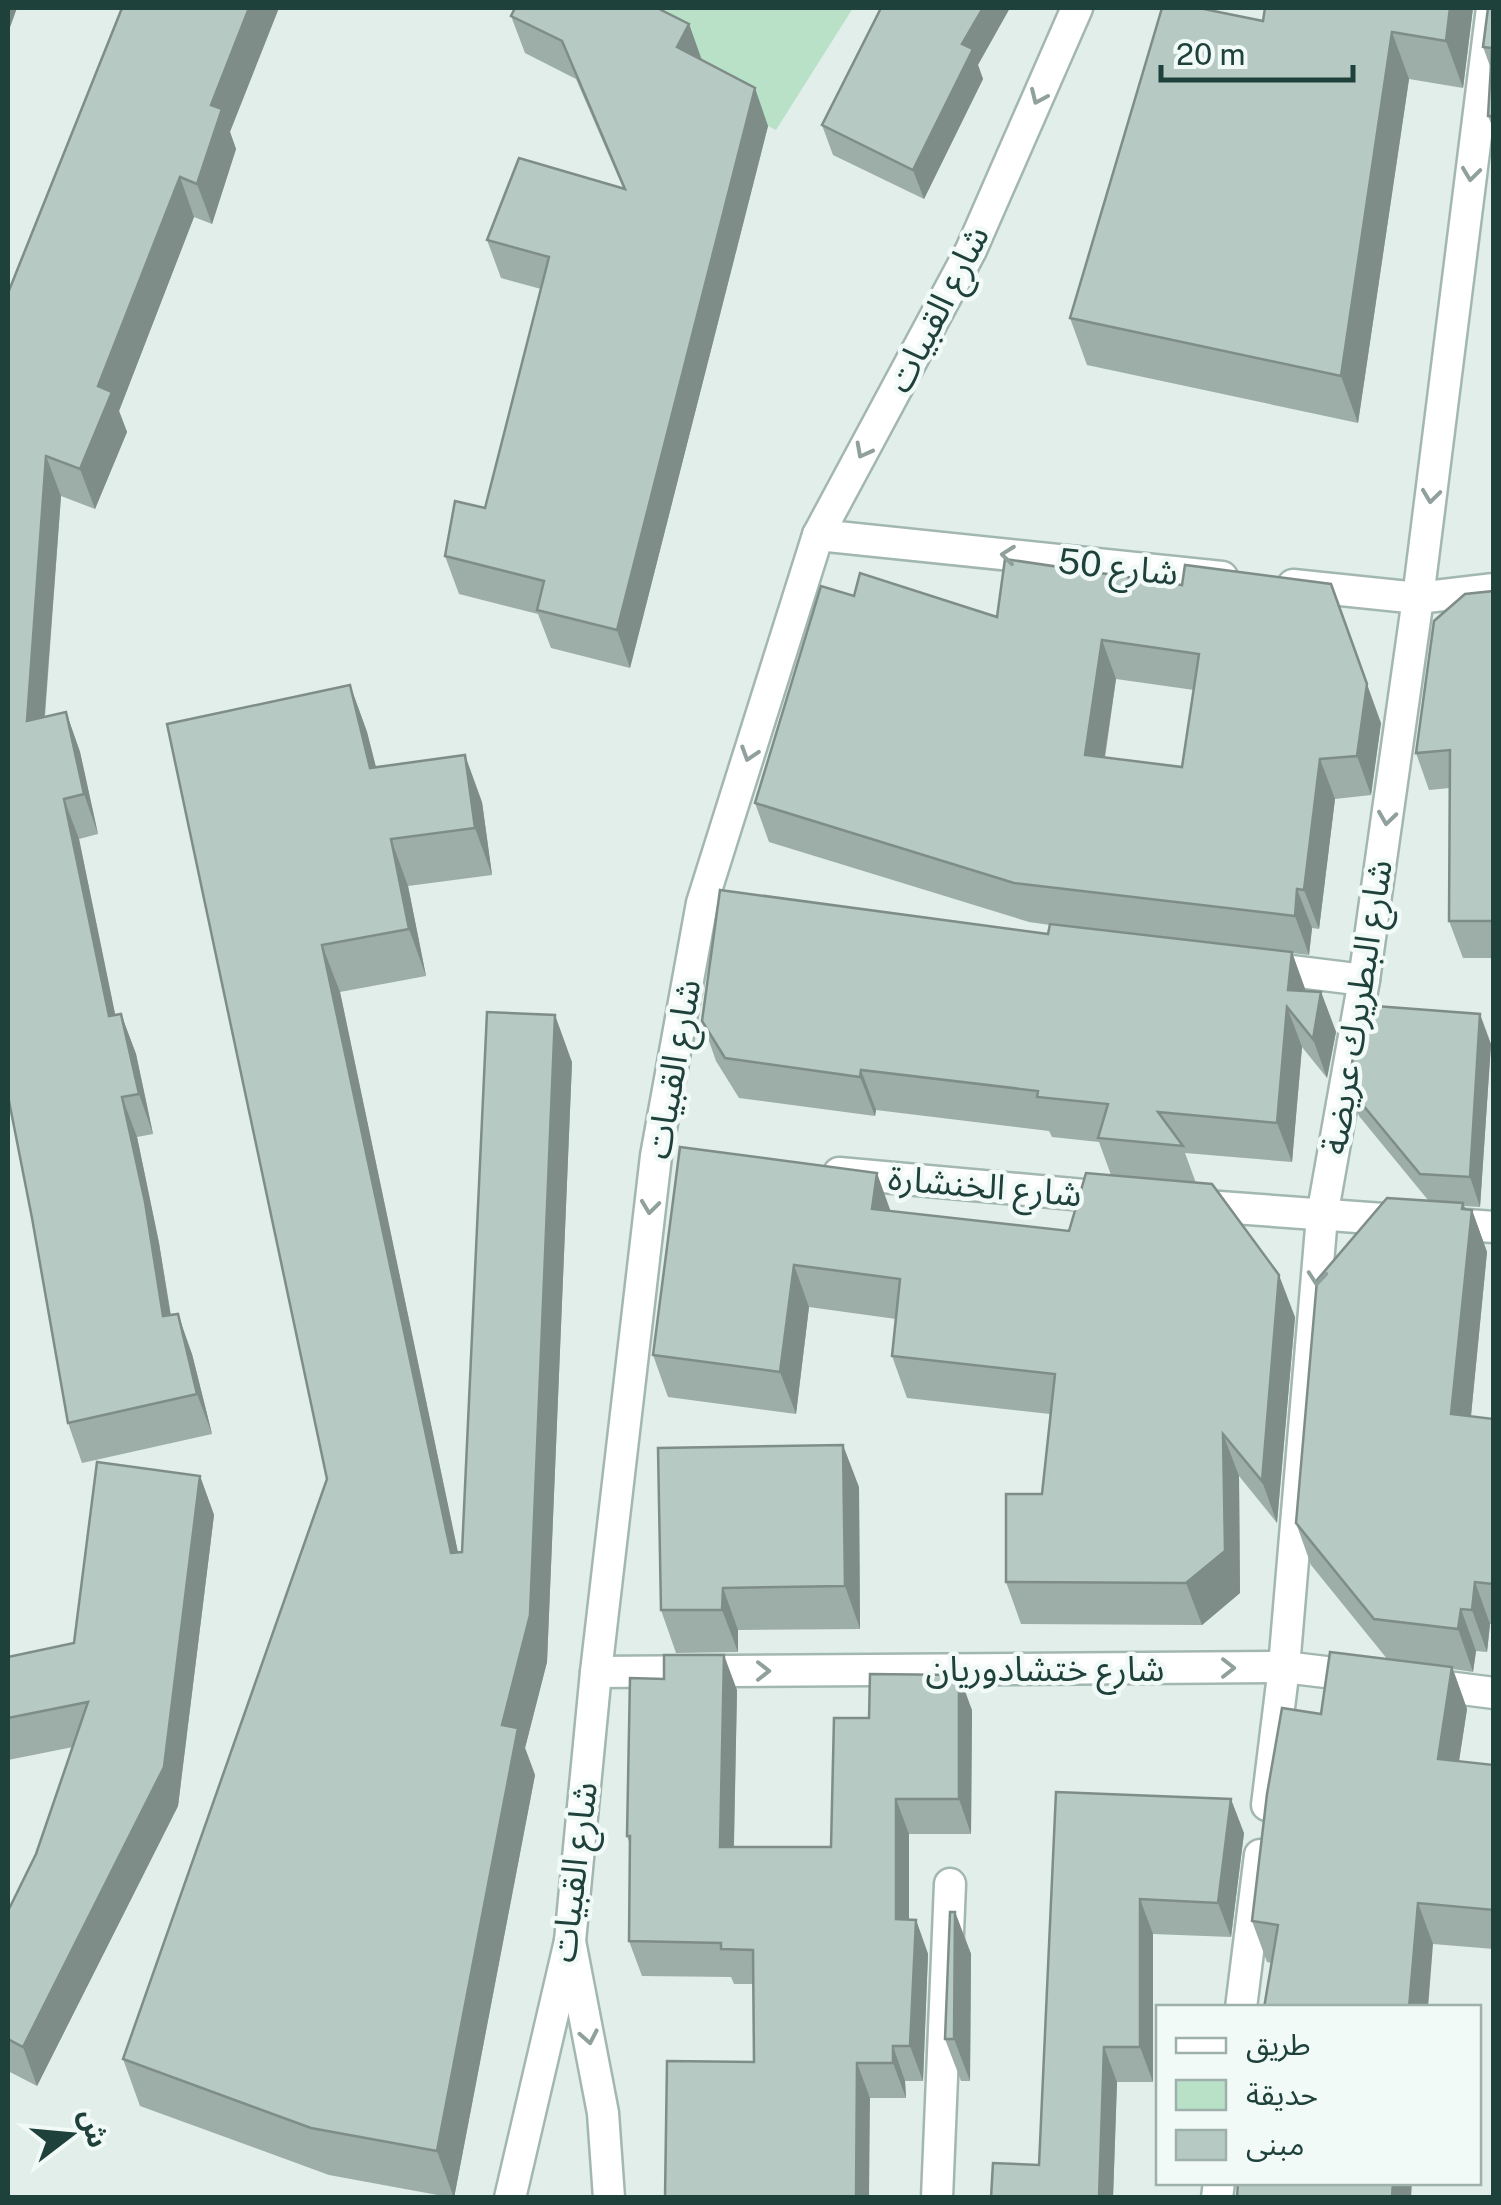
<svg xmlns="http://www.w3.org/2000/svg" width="1501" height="2205" viewBox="0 0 1501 2205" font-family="'Public Sans','Noto Sans Arabic',sans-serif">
<rect width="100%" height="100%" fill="#e1eee9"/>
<path fill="#b8e1c7" d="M596,8H853L776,130L690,85Z"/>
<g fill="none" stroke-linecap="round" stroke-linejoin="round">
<defs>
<path id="service" d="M1258,967L1364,980"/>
<path id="pedestrian" d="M937,2198L950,1884"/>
<g id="minor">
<path d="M818,535L1222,577"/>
<path d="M1293,585L1418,598L1494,589"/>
<path d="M839,1173L1117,1198"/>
<path d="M1192,1205L1494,1227"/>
<path d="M596,1672L1284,1667L1367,1677"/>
<path d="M1423,1684L1494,1693"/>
<path d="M1267,1805L1284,1667L1322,1216L1364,980L1418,598L1492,8"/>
<path d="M570,1941L603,2113L609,2198"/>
<path d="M1241,2008L1260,1855"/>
<path d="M1217,2198L1219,2182"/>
</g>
<path id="tertiary" d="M510,2198L570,1941L596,1672L656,1156L702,903L818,535L971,250L1077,8"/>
</defs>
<use href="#service" stroke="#a3b7b1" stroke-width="35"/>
<use href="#pedestrian" stroke="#a3b7b1" stroke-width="35"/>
<use href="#minor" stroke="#a3b7b1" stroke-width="35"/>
<use href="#tertiary" stroke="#a3b7b1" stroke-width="35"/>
<use href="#service" stroke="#fff" stroke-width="30"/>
<use href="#pedestrian" stroke="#fff" stroke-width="30"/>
<use href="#minor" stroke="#fff" stroke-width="30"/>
<use href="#tertiary" stroke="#fff" stroke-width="30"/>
</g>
<g fill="#9dada8" fill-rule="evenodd">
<path d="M1265,8H1473L1463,88L1409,79L1358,423L1087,365L1070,318L1263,21Z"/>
<path d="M1494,8V131L1488,116L1491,69L1483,47Z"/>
<path d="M511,16L689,24L702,60L768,126L630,668L551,648L538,614L459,594L445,556L485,508L541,289L501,278L487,240L623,188L576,79L525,53Z"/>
<path d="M978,65L983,79L924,199L833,155L822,125Z"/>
<path d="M230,132L236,149L212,224L194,217L119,411L127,432L95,509L61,496L45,717L66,712L80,752L98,834L79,839L115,1015L121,1014L136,1054L153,1134L137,1137L159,1243L171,1315L192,1354L212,1434L82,1463L68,1423L8,293Z"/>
<path d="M1005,559L1381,723L1371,795L1335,799L1319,929L1312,928L1309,955L1292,953L1306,991L1321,992L1336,1032L1327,1078L1302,1047L1292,1162L1185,1153L1196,1183L1295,1317L1277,1523L1239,1476L1240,1593L1202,1625L1021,1624L1006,1582L1042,1494L1050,1414L907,1398L892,1356L896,1319L809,1307L796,1414L668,1397L653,1355L680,1147L891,1212L1069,1231L1111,1175L1099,1142L1052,1137L1049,1131L876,1110L875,1116L739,1098L716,1061L702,1021L1048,934L1050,925L1029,922L769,842L755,803L854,596L997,617ZM1116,679L1194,690L1182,767L1105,758Z"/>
<path d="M1494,591V958H1463L1449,921L1450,788L1429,790L1416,753Z"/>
<path d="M350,685L367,732L376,767L482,802L492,875L408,886L426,976L340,992L458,1553L462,1552L572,1062L547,1662L525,1748L535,1775L454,2198L329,2175L140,2106L123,2059L327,1479L167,724Z"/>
<path d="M1491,1044L1480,1207L1464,1206L1465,1209L1472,1210L1487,1252L1471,1416L1494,1419V1624H1490L1487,1652L1476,1651L1473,1672L1453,1669L1467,1709L1459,1761L1494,1765V1949L1433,1944L1272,1963L1267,1962L1252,1921L1321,1714L1388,1660L1311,1565L1296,1523L1428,1200L1359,1116L1348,1087Z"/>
<path d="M200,1476L214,1515L178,1806L37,2086L8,2071V1911L36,1854L73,1747L8,1760V1657L74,1643Z"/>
<path d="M859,1487L860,1629L738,1630V1652L676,1653L661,1610Z"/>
<path d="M737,1690L734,1847H831L869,1718L972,1710L971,1834H909V1919L916,1920L928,1954L923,2081H905L906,2098H870L754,2062L753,1984H734L731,1977L642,1976L629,1941L630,1845L627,1836Z"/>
<path d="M1056,1792L1244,1833L1231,1937L1153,1934V2082H1117L1113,2198H991L1039,2165Z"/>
<path d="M955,1912L971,1954L970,2081H961L945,2039Z"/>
</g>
<g fill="#7f8d88">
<path d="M8,8H17L8,33Z"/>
<path d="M249,8H279L230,132L236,149L212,224L197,184L211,105Z"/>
<path d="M983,8H1010L978,65L983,79L924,199L913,170L962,44Z"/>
<path d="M1450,8H1473L1463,88L1446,41Z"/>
<path d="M689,24L702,61L677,47Z"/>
<path d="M1392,32L1409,79L1358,423L1341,376Z"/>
<path d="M755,88L768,126L630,668L617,630Z"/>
<path d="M180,177L194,217L119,411L127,432L95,509L80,469L98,386Z"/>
<path d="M46,456L61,496L41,761L27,721Z"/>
<path d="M1102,640L1116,679L1099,794L1085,755Z"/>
<path d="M1367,684L1381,723L1371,795L1357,756Z"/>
<path d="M350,685L367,732L388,815L370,768Z"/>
<path d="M66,712L80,752L98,834L84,794Z"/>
<path d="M465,755L482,802L492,875L475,828Z"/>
<path d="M1320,759L1335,799L1319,929L1304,890Z"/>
<path d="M64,799L79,839L124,1057L109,1016Z"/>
<path d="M391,839L408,886L426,976L409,929Z"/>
<path d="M1297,889L1312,928L1309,955L1295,916Z"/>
<path d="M322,945L340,992L468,1600L451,1553Z"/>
<path d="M1292,952L1306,992L1288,990Z"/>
<path d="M1321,992L1336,1032L1327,1078L1313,1039Z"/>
<path d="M1287,1007L1302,1047L1292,1162L1277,1123Z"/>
<path d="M121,1014L136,1054L153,1134L139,1094Z"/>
<path d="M1480,1014L1491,1044L1480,1207L1470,1177Z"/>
<path d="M555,1015L572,1062L547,1662L525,1748L535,1775L454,2198L437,2151Z"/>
<path d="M861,1070L876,1110L875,1116L860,1077Z"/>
<path d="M122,1097L137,1137L159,1243L177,1356L163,1316Z"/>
<path d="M877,1173L892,1215L872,1209Z"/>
<path d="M1463,1203L1471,1224L1472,1210L1487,1252L1467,1456L1451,1414Z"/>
<path d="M794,1265L809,1307L796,1414L780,1372Z"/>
<path d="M1279,1275L1295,1317L1277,1523L1262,1481Z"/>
<path d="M178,1314L192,1354L212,1434L197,1394Z"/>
<path d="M1223,1434L1239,1476L1240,1593L1202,1625L1186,1583Z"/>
<path d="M843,1445L859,1487L860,1629L845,1586Z"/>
<path d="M200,1476L214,1515L178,1806L37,2086L23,2047Z"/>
<path d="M1475,1582L1490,1624L1487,1652L1472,1610Z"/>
<path d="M723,1588L738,1630V1652L722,1610Z"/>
<path d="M1461,1609L1476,1651L1473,1672L1458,1629Z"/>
<path d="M724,1655L737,1690L733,1882L720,1847Z"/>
<path d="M1452,1667L1467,1709L1453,1800L1438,1759Z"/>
<path d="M959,1675L972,1710L971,1834L959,1799Z"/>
<path d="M896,1799L909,1834V1954L896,1919Z"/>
<path d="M1231,1799L1244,1833L1231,1937L1218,1903Z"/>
<path d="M1140,1899L1153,1934V2082L1140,2047Z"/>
<path d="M1418,1903L1433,1944L1428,2008H1409Z"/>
<path d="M955,1912L971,1954L970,2081L954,2039Z"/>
<path d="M916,1920L928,1954L923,2081L910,2046Z"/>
<path d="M893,2046L905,2081L906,2098L893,2063Z"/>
<path d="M1104,2047L1117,2082L1113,2198H1099Z"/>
<path d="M857,2063L870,2098L869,2198H856Z"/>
<path d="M1393,2182H1412L1411,2198H1392Z"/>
</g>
<g fill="#b6c9c3" stroke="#7f8d88" stroke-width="2.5" fill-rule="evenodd">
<path d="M122,8H249L211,105L222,109L197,184L180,177L98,386L112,392L80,469L46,456L27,721L66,712L84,794L64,799L109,1016L121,1014L139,1094L122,1097L145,1202L163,1316L178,1314L197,1394L68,1423L32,1218L8,1096V293Z"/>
<path d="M515,8H657L689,24L677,47L755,88L617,630L537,610L544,581L445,556L455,501L485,508L549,257L487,240L519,158L625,189L562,41L511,16Z"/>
<path d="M881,8H983L962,44L973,49L913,170L822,125Z"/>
<path d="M1162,8H1199L1263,21L1265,8H1450L1446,41L1392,32L1341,376L1070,318Z"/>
<path d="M1488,8H1494V116H1488L1492,48L1483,47Z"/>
<path d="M1005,559L1182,585L1185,565L1331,584L1367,684L1357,756L1320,759L1304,890L1297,889L1295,916L1014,883L755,803L821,586L854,596L860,573L997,617ZM1102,640L1199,654L1182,767L1085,755Z"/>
<path d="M1494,591V921H1449L1450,750L1416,753L1434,621L1465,594Z"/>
<path d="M350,685L370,768L465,755L475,828L391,839L409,929L322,945L451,1553L462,1552L487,1012L555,1015L530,1615L502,1725L518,1728L437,2151L311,2128L123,2059L327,1479L167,724Z"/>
<path d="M720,890L1048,934L1050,924L1292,952L1288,990L1321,992L1313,1039L1287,1007L1277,1123L1158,1112L1183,1146L1098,1138L1108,1104L1037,1097L1038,1091L861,1070L860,1077L725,1058L702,1021Z"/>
<path d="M1362,1005L1480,1014L1470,1177L1420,1174L1348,1087Z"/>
<path d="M680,1147L877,1173L872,1209L1069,1231L1086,1173L1212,1184L1279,1275L1262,1481L1223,1434L1225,1551L1186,1583L1006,1582V1494H1042L1055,1374L892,1356L900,1279L794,1265L780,1372L653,1355Z"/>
<path d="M1387,1198L1463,1203L1462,1209L1472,1210L1451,1414L1494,1419V1584L1475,1582L1472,1610L1461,1609L1458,1629L1374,1619L1296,1523L1317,1280Z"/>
<path d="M843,1445L845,1586L723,1588L722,1610H661L658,1448Z"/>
<path d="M97,1462L200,1476L164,1767L23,2047L8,2039V1911L36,1854L88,1702L8,1718V1657L74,1643Z"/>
<path d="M1330,1652L1452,1667L1438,1759L1494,1765V1910L1418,1903L1409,2008H1264L1278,1925L1252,1921L1267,1794L1282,1708L1321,1714Z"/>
<path d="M664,1655H724L720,1847H831L834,1718H869L870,1674L959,1675V1799H896V1919L916,1920L910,2046H893V2063H857L856,2198H665L667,2061L754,2062L753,1950L721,1949V1943L629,1941L630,1836H627L630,1678L664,1679Z"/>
<path d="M1056,1792L1231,1799L1218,1903L1140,1899V2047H1104L1099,2198H991L993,2163L1039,2165Z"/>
<path d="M950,1912H955L954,2039H945Z"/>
<path d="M1238,2182H1393L1392,2198H1237Z"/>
</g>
<defs><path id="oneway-chevron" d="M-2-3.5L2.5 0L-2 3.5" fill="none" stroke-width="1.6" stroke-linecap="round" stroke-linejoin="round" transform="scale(2.5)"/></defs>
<g stroke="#8fa09d">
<use href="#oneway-chevron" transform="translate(1038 97) rotate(114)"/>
<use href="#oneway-chevron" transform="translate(1471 174) rotate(97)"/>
<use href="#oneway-chevron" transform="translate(863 451) rotate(118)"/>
<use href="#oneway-chevron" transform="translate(1431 496) rotate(97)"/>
<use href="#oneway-chevron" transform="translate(1008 555) rotate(-174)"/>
<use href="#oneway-chevron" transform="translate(749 754) rotate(108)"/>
<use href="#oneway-chevron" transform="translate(1387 818) rotate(98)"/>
<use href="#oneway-chevron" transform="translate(650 1207) rotate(97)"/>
<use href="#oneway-chevron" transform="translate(1317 1278) rotate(95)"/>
<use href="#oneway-chevron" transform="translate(1228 1668)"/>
<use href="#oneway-chevron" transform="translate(763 1671)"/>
<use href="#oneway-chevron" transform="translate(589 2037) rotate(79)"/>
</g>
<g text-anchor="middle" stroke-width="9" stroke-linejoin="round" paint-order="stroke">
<g font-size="35" fill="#1f413b" stroke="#f2faf7">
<text transform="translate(938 309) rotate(-63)" y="12">شارع القبيات</text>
<text transform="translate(1118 567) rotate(6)" y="12">شارع 50</text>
<text transform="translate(1357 1007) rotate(-81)" y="12">شارع البطريرك عريضة</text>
<text transform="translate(673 1069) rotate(-80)" y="12">شارع القبيات</text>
<text transform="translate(985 1186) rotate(5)" y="12">شارع الخنشارة</text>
<text x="1045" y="1681">شارع ختشادوريان</text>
<text transform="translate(574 1872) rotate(-83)" y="12">شارع القبيات</text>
</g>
</g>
<rect width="1501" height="2205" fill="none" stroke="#1f413b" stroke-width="20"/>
<rect x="1156" y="2005" width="325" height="180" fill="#f2faf7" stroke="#9eb0ac" stroke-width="2.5"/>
<rect x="1176" y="2038" width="50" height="15" fill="#ffffff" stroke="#9eb0ac" stroke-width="2.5"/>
<text x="1246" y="2055" font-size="30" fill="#1f413b">طريق</text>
<rect x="1176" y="2080" width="50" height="30" fill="#b8e1c7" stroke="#9eb0ac" stroke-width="2.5"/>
<text x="1246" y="2105" font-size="30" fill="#1f413b">حديقة</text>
<rect x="1176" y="2130" width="50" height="30" fill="#b6c9c3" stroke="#9eb0ac" stroke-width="2.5"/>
<text x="1246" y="2155" font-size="30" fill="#1f413b">مبنى</text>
<g transform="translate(70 2135) rotate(74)" stroke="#f2faf7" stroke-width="8" paint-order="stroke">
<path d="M0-8L18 38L0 25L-18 38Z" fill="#1f413b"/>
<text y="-15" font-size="28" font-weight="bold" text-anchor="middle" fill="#1f413b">ش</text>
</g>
<path d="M1161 65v15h192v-15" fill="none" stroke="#1f413b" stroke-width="5"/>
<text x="1176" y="65" font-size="30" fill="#1f413b" stroke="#f2faf7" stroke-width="8" paint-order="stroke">20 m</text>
</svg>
